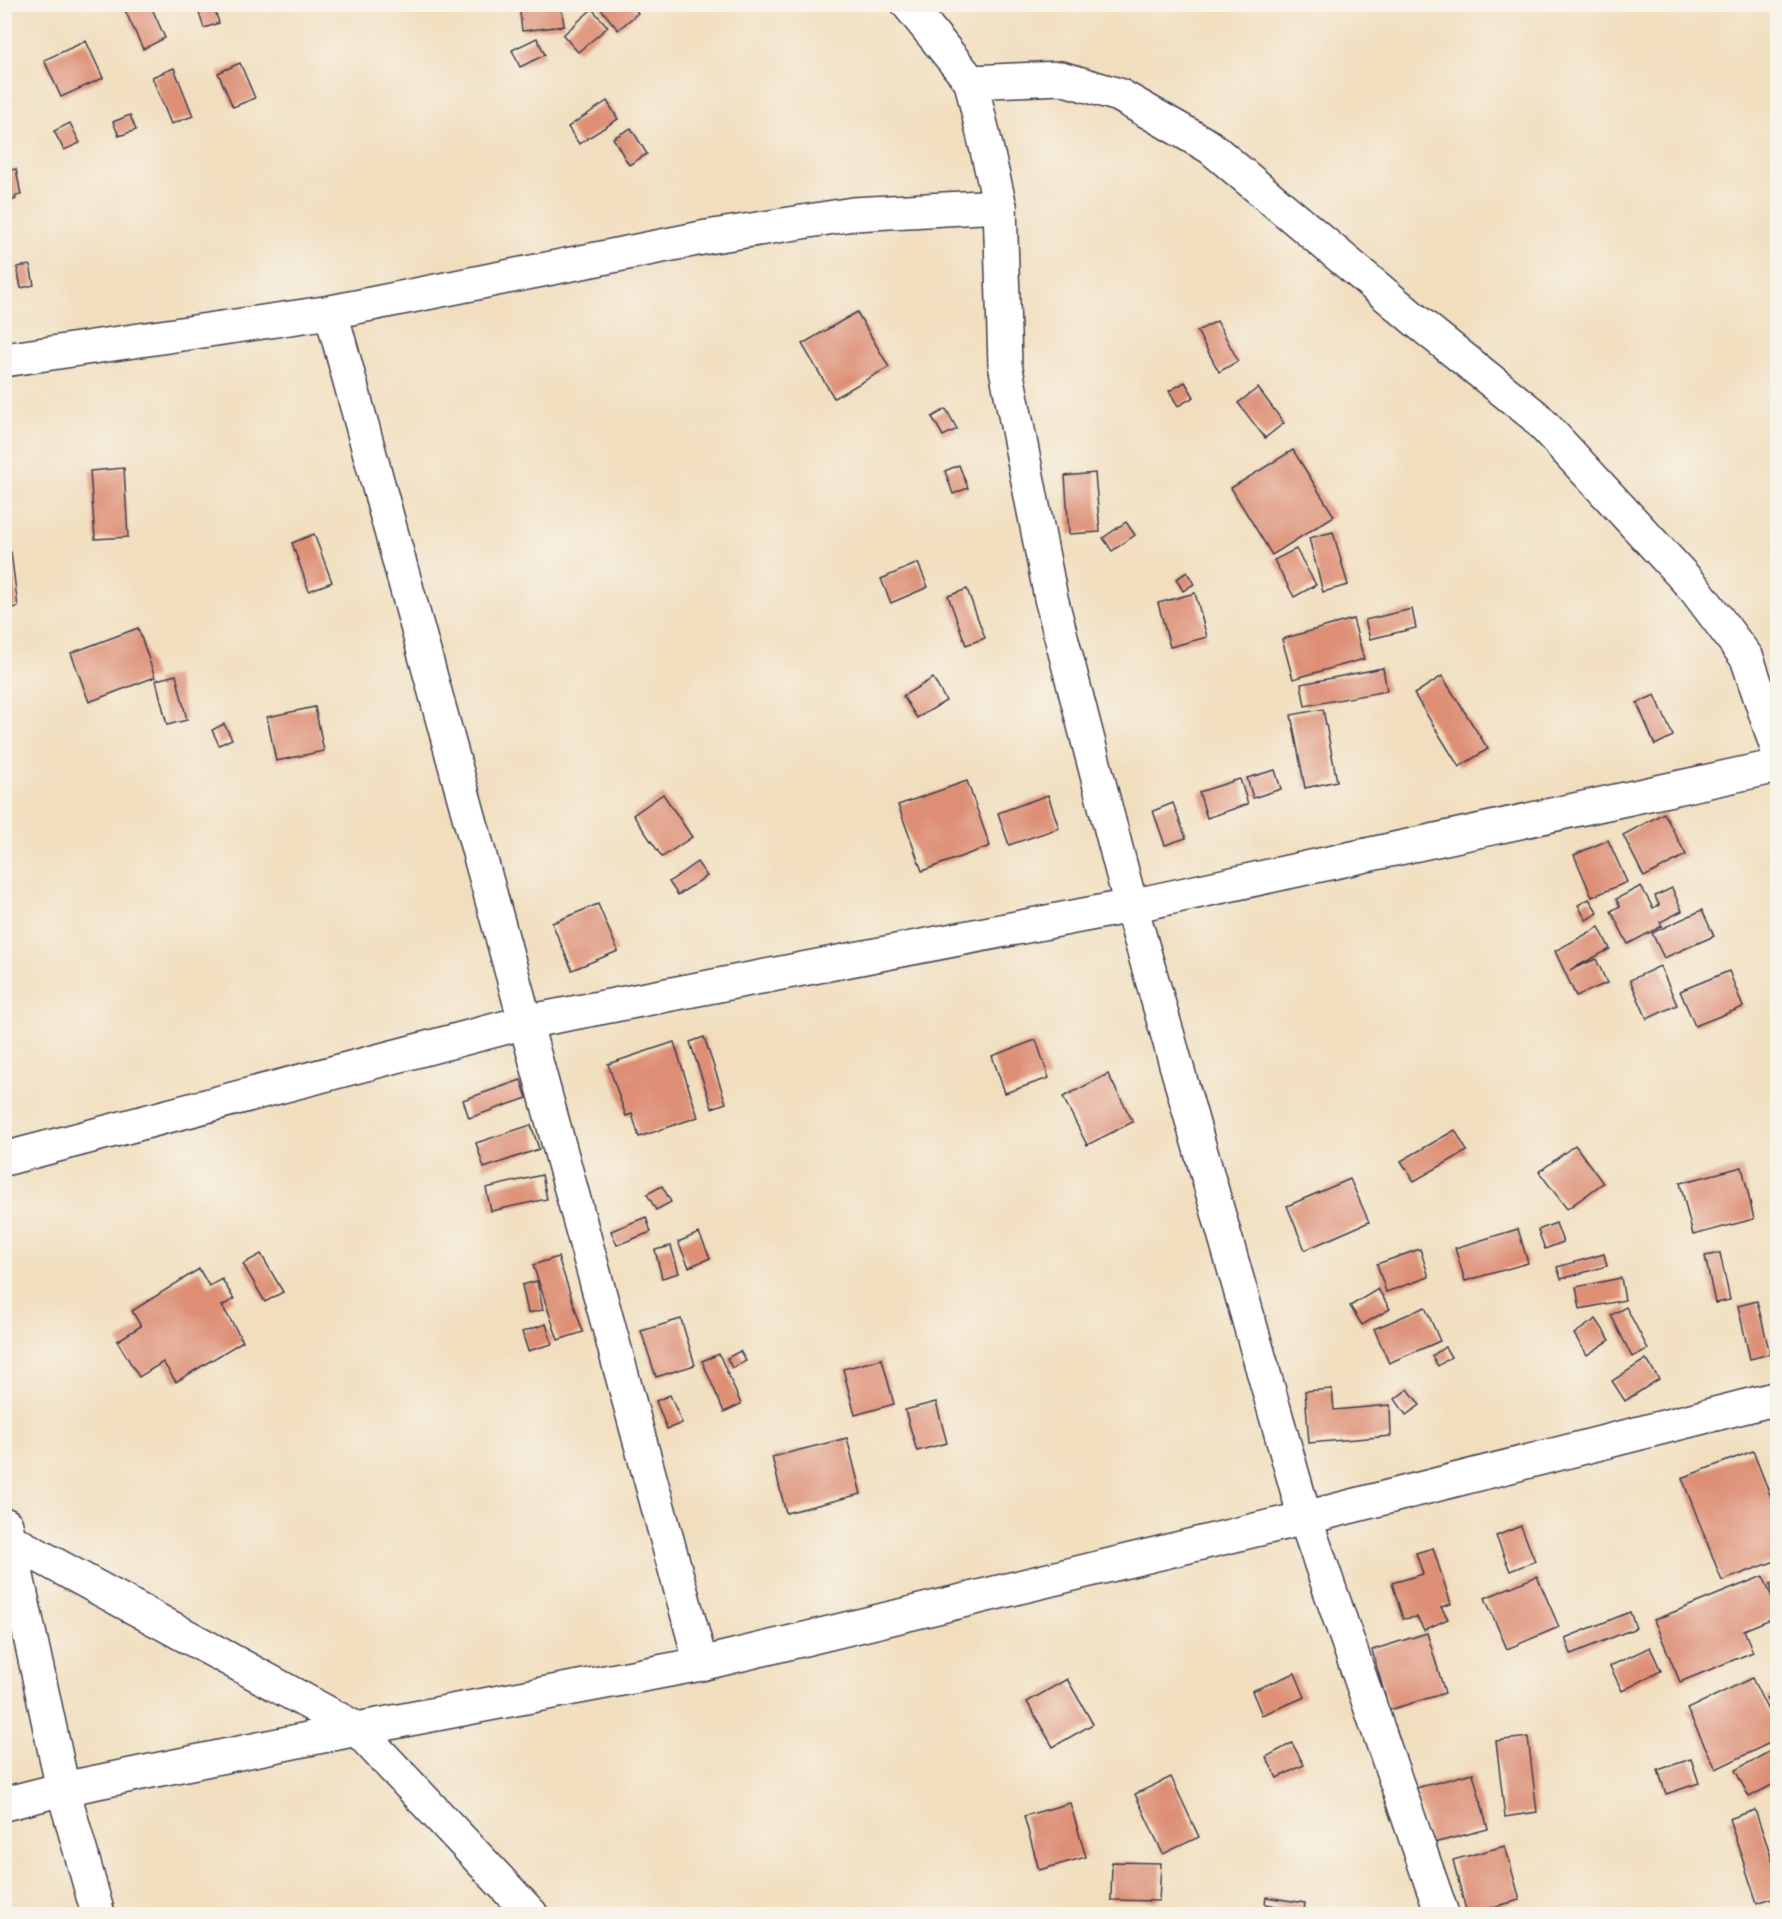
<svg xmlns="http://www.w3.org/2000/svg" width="1782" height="1919" viewBox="0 0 1782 1919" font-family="'Playpen Sans',sans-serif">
<rect width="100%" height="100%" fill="#f7f3e8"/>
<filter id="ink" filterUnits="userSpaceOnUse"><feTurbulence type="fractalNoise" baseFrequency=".0167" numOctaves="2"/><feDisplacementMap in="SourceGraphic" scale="12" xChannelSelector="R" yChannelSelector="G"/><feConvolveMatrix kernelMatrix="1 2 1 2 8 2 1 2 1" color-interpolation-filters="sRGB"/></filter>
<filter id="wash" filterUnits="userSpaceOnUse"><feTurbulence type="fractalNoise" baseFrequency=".008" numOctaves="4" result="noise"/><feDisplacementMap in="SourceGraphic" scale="24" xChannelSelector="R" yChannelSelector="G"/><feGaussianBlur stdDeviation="1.35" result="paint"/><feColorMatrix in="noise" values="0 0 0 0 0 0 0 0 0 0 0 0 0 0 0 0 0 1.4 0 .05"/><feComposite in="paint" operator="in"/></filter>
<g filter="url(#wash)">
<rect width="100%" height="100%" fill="#f1debe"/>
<g id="blocks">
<g fill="#dd8e75">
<path d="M131,4H150L165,38L143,49L124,8Z"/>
<path d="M196,4H213L219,23L204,28Z"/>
<path d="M519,4H561L564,26L522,31Z"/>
<path d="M597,4H631L638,13L618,30Z"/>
<path d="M592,9L608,27L578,52L563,35Z"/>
<path d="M537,38L545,55L520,67L512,50Z"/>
<path d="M86,41L103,78L61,97L44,60Z"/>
<path d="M240,63L255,98L233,107L218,73Z"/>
<path d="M174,68L193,116L171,124L152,77Z"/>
<path d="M607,101L618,119L579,144L568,127Z"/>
<path d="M130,115L136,130L119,136L113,122Z"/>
<path d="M70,123L80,143L64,150L54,131Z"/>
<path d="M631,128L647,154L629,165L613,138Z"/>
<path d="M16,169L21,195L15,196L16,199L4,203V171Z"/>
<path d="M30,265L34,285L21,288L17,267Z"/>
<path d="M857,312L889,367L834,398L802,344Z"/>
<path d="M1217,321L1238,361L1219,372L1197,331Z"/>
<path d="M1185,382L1194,397L1178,406L1169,391Z"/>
<path d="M1258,388L1284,423L1265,438L1238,403Z"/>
<path d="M946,409L957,429L943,436L932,417Z"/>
<path d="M1293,450L1334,516L1272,555L1231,488Z"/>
<path d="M959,465L968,488L953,494L945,471Z"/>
<path d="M124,468L128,537L95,539L90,471Z"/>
<path d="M1095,473L1100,532L1069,534L1065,476Z"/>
<path d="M1126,522L1135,535L1112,551L1103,538Z"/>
<path d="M1333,532L1348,585L1323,592L1309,538Z"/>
<path d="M314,534L332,582L309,591L292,543Z"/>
<path d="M1296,549L1316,585L1294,597L1274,560Z"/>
<path d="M11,552L18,607L4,609V553Z"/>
<path d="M918,563L928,587L891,603L881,579Z"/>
<path d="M1187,572L1194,584L1183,591L1176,579Z"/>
<path d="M967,589L985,638L966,645L948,596Z"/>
<path d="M1195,593L1207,637L1170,647L1158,603Z"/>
<path d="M1412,609L1416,628L1370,639L1365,620Z"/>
<path d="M1353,619L1364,659L1293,679L1282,639Z"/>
<path d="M138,628L155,677L89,702L71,653Z"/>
<path d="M1383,668L1387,691L1305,706L1301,684Z"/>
<path d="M176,675L187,720L167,725L156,680Z"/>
<path d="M1442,676L1488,749L1459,767L1414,694Z"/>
<path d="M933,678L946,701L917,718L903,696Z"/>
<path d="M1655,695L1673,736L1655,745L1637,703Z"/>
<path d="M315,707L324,751L276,761L267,717Z"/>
<path d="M1323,709L1337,781L1305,788L1291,715Z"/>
<path d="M224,724L232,739L219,745L212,730Z"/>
<path d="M1275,770L1281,789L1253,798L1247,778Z"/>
<path d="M1240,779L1248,804L1207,818L1199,792Z"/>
<path d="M967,781L990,846L922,871L898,805Z"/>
<path d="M663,794L692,837L662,857L633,815Z"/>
<path d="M1048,795L1059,828L1009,845L998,813Z"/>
<path d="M1173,803L1186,838L1165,845L1153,811Z"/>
<path d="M1664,813L1686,855L1644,877L1623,835Z"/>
<path d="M1608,840L1627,882L1592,897L1574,855Z"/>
<path d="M697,862L707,876L678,895L669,882Z"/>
<path d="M1641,886L1653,908L1659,905L1655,896L1672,888L1682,911L1660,922L1662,926L1628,944L1611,911L1620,906L1616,899Z"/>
<path d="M1589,899L1598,913L1586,920L1578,905Z"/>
<path d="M598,904L618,951L572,970L552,923Z"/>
<path d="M1702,910L1714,936L1664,958L1652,933Z"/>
<path d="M1599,927L1610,949L1570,970L1596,959L1607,983L1576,996L1555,951Z"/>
<path d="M1660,966L1677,1005L1647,1019L1630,980Z"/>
<path d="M1729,971L1743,1007L1695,1026L1680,991Z"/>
<path d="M704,1037L726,1103L712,1108L690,1042Z"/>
<path d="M1036,1040L1049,1078L1005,1093L992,1056Z"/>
<path d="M674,1042L698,1117L639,1137L632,1114L626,1116L608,1064Z"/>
<path d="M1108,1074L1133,1122L1087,1145L1063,1097Z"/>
<path d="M521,1080L527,1098L469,1118L463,1100Z"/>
<path d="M531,1125L539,1149L484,1168L476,1143Z"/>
<path d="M1455,1130L1467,1151L1414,1181L1401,1161Z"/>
<path d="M1575,1145L1603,1183L1567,1209L1539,1172Z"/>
<path d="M1742,1167L1754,1219L1693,1235L1680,1183Z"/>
<path d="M542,1175L547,1199L491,1211L486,1188Z"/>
<path d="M1350,1179L1369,1222L1305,1250L1287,1206Z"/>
<path d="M662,1186L671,1202L656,1210L647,1194Z"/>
<path d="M646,1217L651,1232L617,1245L611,1231Z"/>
<path d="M1556,1223L1563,1242L1545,1249L1538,1230Z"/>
<path d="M1518,1229L1528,1263L1465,1281L1455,1248Z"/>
<path d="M699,1233L710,1258L689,1267L678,1242Z"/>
<path d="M671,1246L679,1273L662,1278L655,1250Z"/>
<path d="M1420,1249L1429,1277L1386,1292L1377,1264Z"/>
<path d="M1720,1253L1730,1300L1715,1303L1705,1256Z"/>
<path d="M261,1254L283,1292L265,1302L243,1264Z"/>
<path d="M1604,1254L1607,1266L1561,1279L1557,1267Z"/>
<path d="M558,1257L583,1332L558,1340L533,1265Z"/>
<path d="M199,1269L209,1286L222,1279L234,1299L222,1306L243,1341L176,1382L163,1362L139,1377L117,1341L141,1326L132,1311Z"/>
<path d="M1621,1278L1625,1300L1580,1309L1576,1287Z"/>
<path d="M537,1281L543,1310L528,1313L522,1285Z"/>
<path d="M1378,1289L1390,1309L1362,1325L1350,1306Z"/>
<path d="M1757,1301L1770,1354L1750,1359L1738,1306Z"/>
<path d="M1425,1307L1440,1341L1389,1363L1374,1329Z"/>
<path d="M1626,1307L1648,1349L1632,1357L1611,1315Z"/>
<path d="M681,1319L695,1365L656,1377L641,1331Z"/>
<path d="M1596,1319L1610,1340L1587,1355L1574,1334Z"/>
<path d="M546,1324L552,1344L528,1351L522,1332Z"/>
<path d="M1445,1347L1451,1357L1438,1366L1432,1356Z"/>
<path d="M740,1351L746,1361L732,1368L727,1358Z"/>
<path d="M719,1354L741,1404L724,1412L702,1361Z"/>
<path d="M882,1359L894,1404L855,1415L843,1369Z"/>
<path d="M1646,1359L1659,1379L1625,1401L1612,1381Z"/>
<path d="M1332,1389L1334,1410L1390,1405L1391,1436L1309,1443L1305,1391Z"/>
<path d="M1408,1389L1420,1405L1406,1415L1395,1399Z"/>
<path d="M670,1395L682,1423L667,1429L656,1401Z"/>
<path d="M936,1402L947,1443L917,1451L905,1410Z"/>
<path d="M847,1438L861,1494L786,1513L772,1457Z"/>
<path d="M1753,1451L1778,1515V1560L1722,1581L1682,1478Z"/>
<path d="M1521,1526L1535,1561L1510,1571L1496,1536Z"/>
<path d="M1433,1548L1451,1604L1441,1607L1448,1619L1424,1630L1417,1617L1403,1619L1392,1583L1423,1574L1416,1553Z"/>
<path d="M1537,1576L1559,1627L1507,1649L1485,1598Z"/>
<path d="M1763,1576L1777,1609L1770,1584L1778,1582V1616L1744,1630L1753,1652L1680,1682L1654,1620Z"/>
<path d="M1630,1612L1636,1628L1571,1654L1565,1638Z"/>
<path d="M1427,1633L1445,1693L1389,1710L1372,1650Z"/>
<path d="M1650,1647L1661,1671L1622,1691L1610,1666Z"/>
<path d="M1295,1673L1305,1697L1262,1715L1252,1691Z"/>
<path d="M1752,1678L1778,1731V1739L1716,1769L1687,1709Z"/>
<path d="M1067,1679L1093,1724L1053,1747L1027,1702Z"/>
<path d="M1778,1692V1720L1766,1698Z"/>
<path d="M1528,1737L1537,1812L1505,1817L1496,1741Z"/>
<path d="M1292,1743L1304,1765L1277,1778L1266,1757Z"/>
<path d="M1778,1747V1795L1772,1785L1749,1797L1735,1770Z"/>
<path d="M1691,1759L1699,1783L1666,1794L1658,1770Z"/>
<path d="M1473,1773L1488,1829L1430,1844L1416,1788Z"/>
<path d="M1171,1777L1199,1837L1163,1854L1135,1794Z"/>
<path d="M1070,1803L1086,1857L1039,1870L1024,1816Z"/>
<path d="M1755,1810L1778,1876V1896L1757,1903L1729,1819Z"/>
<path d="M1505,1846L1520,1900L1467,1914L1453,1860Z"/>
<path d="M1112,1862L1161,1863L1159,1901L1111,1900Z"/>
<path d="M1266,1897L1305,1903L1304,1911L1265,1904Z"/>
</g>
</g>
</g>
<g filter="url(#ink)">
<use href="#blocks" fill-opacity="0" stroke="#413e4f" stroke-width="1.5"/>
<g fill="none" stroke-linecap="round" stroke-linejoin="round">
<defs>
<g id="street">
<path d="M908,4L971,82L1000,206L1005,364L1051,598L1131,906L1305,1518L1442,1914"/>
<path d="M971,82L1061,78L1119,95L1210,147L1419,323L1535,416L1695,589L1747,658L1778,751"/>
<path d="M331,312L701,1664"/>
<path d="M4,360L331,312L707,237L853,214L1000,206"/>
<path d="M4,1159L526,1022L1131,906L1778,766"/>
<path d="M6,1525L63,1789L98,1914"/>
<path d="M10,1540L357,1729L531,1914"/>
<path d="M4,1804L63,1789L357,1729L701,1664L1305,1518L1778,1398"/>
</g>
</defs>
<use href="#street" stroke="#413e4f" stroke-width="36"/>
<use href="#street" stroke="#fff" stroke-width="33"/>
</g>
</g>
<rect width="1782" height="1919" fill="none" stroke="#f7f3e8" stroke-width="24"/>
</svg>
